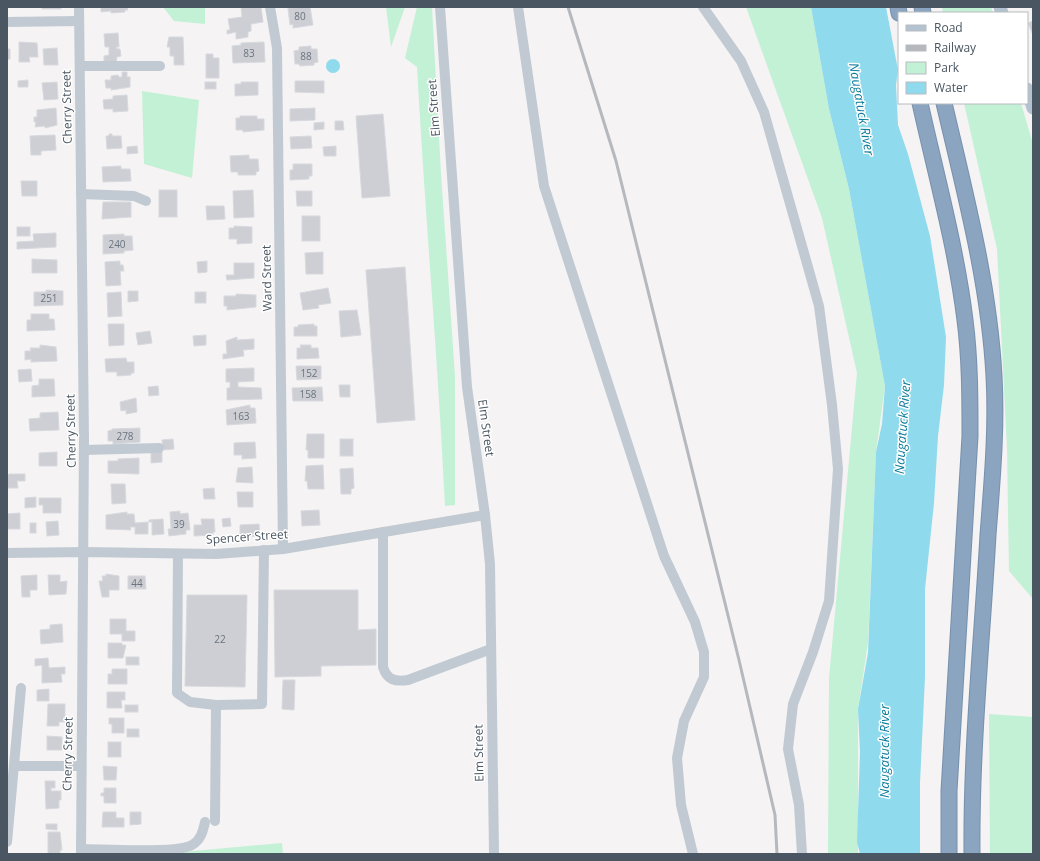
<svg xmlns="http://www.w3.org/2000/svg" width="1040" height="861" viewBox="0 0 1040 861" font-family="'Open Sans',sans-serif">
<rect width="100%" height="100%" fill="#f5f3f3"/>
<g fill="#c3f1d5">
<path d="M163,7H205V24L174,21Z"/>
<path d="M386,7H405L391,47Z"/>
<path d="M417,7H432L441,174L455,376V505L445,506C438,360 425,214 417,67L405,58Z"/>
<path d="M746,7H811L829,109L849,189L885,386L876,452L868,643L858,709V854H828L829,678L857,373L822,218Z"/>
<path d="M942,7H991L993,13H943Z"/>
<path d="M142,91L199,100L192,178L144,164Z"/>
<path d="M964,103H1021L1033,144V599L1009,571L1007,448L997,249Z"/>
<path d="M989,714L1033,717V854H990Z"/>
<path d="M282,843L283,854H160Z"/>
</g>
<g fill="#90daee">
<path d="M811,7H886L898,70L896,85L898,125L908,154L930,236L946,337L944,385L938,436L934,503L925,589V677L920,783V854H860L857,842L860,752L858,709L868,653L876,452L882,424L885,386L849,189L829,109Z"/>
<circle cx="333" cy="66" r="7"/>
</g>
<g fill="#cdcfd5" stroke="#d7d9de">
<rect x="42" y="7" width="19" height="2"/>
<path d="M101,7H127L128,10H125V12L111,13V11L101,12Z"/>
<path d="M241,7H261L263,22L251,24V31L248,32V37L236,39V32L227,34V30H230L228,19L242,17Z"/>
<path d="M298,7H310L313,25L293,28V24L290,25L288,8Z"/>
<path d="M1033,21V35L1028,23Z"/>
<path d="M118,33L119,47H116L117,49H120L121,56L117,57L116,62L104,63V56L109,55V47H105L104,34Z"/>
<path d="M169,37H183L184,65H174V56H170V47H167Z"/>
<path d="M19,42L37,43L38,57H29L30,62H19Z"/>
<path d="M264,42L265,62L233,63L232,46L241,45V43Z"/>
<path d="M311,46V49H317L318,62L314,63V65L300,66L299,64H295L294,51L299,50V47Z"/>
<path d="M57,48L58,65H44L43,49Z"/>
<path d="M7,49H10V59H8L7,64Z"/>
<path d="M206,54H213V58H219V78H206Z"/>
<path d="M122,72H127V77H130V87L111,90V88H106L105,80H111V76L118,75L119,77H122Z"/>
<path d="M28,80V87H18V81Z"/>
<path d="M295,81H324V93L295,92Z"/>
<path d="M57,82L58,99L44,100L42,83Z"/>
<rect x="205" y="82" width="11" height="7"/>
<path d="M241,82H258V95L235,96V84H241Z"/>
<path d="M127,95L128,111L113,112V109H104L103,100L113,99V96Z"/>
<path d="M56,108L57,125L45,128V126L35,127L36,122H34V117H37V110Z"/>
<path d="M315,108V120L290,121V109Z"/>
<path d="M383,114L390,196L362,198L356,116Z"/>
<path d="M240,116H257V119H264V130L243,132V130H236V118H240Z"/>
<path d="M335,121H343L344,130H335Z"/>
<path d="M324,122V129L314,130V123Z"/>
<path d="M109,134H112V136H121L122,148L107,149L106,136H109Z"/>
<path d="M55,135L56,150L41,151V155H31L30,136Z"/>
<path d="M311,136L312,148L291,149L290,137Z"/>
<path d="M137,146L138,153L127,154V147Z"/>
<path d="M336,146V156H324L323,147Z"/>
<path d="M249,155V159H258L259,171L256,172V175H238V172H231L230,156Z"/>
<path d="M293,164H312V176H309V179L290,180V170H293Z"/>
<path d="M121,166V169H130L131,181L103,182L102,167Z"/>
<path d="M21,181H37V196H22Z"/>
<rect x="159" y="190" width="18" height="27"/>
<path d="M253,190L254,217L234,218L233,191Z"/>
<path d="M296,191H312V206H297Z"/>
<path d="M103,202H131V217L102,219Z"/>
<path d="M206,206H224L225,219L207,220Z"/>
<rect x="302" y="216" width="18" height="25"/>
<path d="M234,226L252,227V243L237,244V239H229V228H234Z"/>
<rect x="17" y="227" width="13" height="9"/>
<path d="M56,233V247L17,249V242L34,241L33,234Z"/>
<path d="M124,234V236H132L133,250L124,251V253L103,254V235Z"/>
<path d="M323,252V274H306L305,253Z"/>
<path d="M32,259L57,260V273H32Z"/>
<path d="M120,261V265H123L124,271H120L121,285L106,286L105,262Z"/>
<path d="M207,261V272L198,273L197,262Z"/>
<path d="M234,263H254V278L227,280L226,275H234Z"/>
<path d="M405,267L415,420L377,423L366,270Z"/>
<path d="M328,288L331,303L318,305L319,308L303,310L300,293Z"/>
<path d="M46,290L63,291V305L34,306V292H46Z"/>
<path d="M128,291H138V301L128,302Z"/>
<path d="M121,292L122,316L108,317L107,293Z"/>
<rect x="195" y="292" width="11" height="11"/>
<path d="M236,294L256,295V307L227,310V306H224V296H236Z"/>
<path d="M357,310L361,335L341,337L339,311Z"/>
<path d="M31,314H49V319H54L55,330L27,331V320H31Z"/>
<path d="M108,324H124V345L109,346Z"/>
<path d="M314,324V326H317V336H294V327H298V325Z"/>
<path d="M150,331L152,343L138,345L136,333Z"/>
<path d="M206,335V345L194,346L193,336Z"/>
<path d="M237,337V340L254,339V349L243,350L244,356L223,359V354H227L226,341Z"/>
<path d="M40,345L56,347L57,361L31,362V359L25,360V351H31L30,348H40Z"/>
<path d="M300,345H311V348H318L319,358L297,359V348H301Z"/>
<path d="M126,358L127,362H134V373H131V375L117,376V372H106L105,359Z"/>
<path d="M296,366H321V379L297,380Z"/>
<path d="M254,368V381L238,382V387L261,388L262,399L227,400V388H230V382H226V369Z"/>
<path d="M31,369L32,381L19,382L18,370Z"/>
<path d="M39,379H54L55,396L32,397V386L39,385Z"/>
<path d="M339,385H350V397H340Z"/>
<path d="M158,386L159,395L149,396L148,387Z"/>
<path d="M322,387L323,401H293L292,388Z"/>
<path d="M136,398L137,412L126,414V410L121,411L120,402Z"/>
<path d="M250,405V408H255L256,423L227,425L226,410Z"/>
<path d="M58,412L59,430L30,431L29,419L40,418V413Z"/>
<path d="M140,428V442L113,444V441H108V431L112,430V429Z"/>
<path d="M307,434H324V458H308V450H306Z"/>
<path d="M173,439L174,449L163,450L162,440Z"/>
<rect x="340" y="439" width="13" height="17"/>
<path d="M255,442L256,458L242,459V455H234V443Z"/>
<path d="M57,452V466H39V453Z"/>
<path d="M151,452H162V462L151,463Z"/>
<path d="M139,458V474L108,473V461H118V459Z"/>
<path d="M323,465L324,489H308L307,481H305L306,466Z"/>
<path d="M252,467L253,483L236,482L238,468Z"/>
<path d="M353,468L354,488L351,489V494H341L340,469Z"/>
<path d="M9,474H25V481H17L18,488H7V476Z"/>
<path d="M111,484H125L126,503L112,504Z"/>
<path d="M214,488L215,499H204L203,489Z"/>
<path d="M237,492H253V507H238Z"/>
<path d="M36,497V507L25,508V498Z"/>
<path d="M39,498H61V513H43V505H39Z"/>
<path d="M319,510L320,525L302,526L301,511Z"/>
<path d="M180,511V514L188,513L190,530H186V534L169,536L168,529H171L170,512Z"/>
<path d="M127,512V514H134L135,523L148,522V534H135V527H130L131,530L106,529V515Z"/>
<path d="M20,513V529H7V514Z"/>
<path d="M230,518L231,526L223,527L222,519Z"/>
<path d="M163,519L164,534L152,535V522H149V520Z"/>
<path d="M201,519H214L215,532H213V535L194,536V525H202Z"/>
<path d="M58,521L59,535L47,536L46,522Z"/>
<rect x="30" y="523" width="6" height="10"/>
<path d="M259,524L260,536L244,537V535H240V525Z"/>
<path d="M106,574L119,576V590H109V597H102L99,581H103L102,576H106Z"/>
<path d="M37,575V590H30V597H22L21,576Z"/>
<path d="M48,575H60V582L67,581L66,594L49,595Z"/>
<path d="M128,576H145L146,589H128Z"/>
<path d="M274,590H358V630L376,629V665L321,666V676L275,677Z"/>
<path d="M187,595H247L245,687L185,686Z"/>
<path d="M110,619H126V631H135V641H122V634H110Z"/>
<path d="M62,624L63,642L41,644L40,630L50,629V625Z"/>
<path d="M108,643H122V645H126L123,658H108Z"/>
<rect x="126" y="657" width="13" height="8"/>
<path d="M48,658L49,668L65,667V674H61L62,682L42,683V665L35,666V659Z"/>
<path d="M112,669H127V684H108V674H112Z"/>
<path d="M283,680H295L294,710L282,709Z"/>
<path d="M49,689V701H37V690Z"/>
<path d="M107,692H125V700H121L122,708H107Z"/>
<path d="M48,704H65V722H59V726H47Z"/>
<rect x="125" y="705" width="13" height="7"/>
<path d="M109,718H124V733H112V724H109Z"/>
<rect x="127" y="729" width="12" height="8"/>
<path d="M47,736L62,737V750H47Z"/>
<rect x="108" y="742" width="13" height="15"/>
<path d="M103,766L117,767L116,780H104Z"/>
<path d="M45,781H55V788H51V791H61V800H59V808L46,809Z"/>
<path d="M104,788H116V803H104V796H101V793H104Z"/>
<path d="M103,812H116V818H124V827H102Z"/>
<path d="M130,812H141V824L130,825Z"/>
<path d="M46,824H57V830L46,829Z"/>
<path d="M48,832H60L62,850H60V854H48Z"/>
</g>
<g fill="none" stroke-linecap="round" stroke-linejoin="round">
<defs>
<g id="highway">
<path d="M898,7L899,13"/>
<path d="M922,7L923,13"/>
<path d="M920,103C936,175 956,247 965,320C970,359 970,397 970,436L949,791V854"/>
<path d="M944,103C965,193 989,283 994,376C997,429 992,482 988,535C982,641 971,748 972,854"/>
</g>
</defs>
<use href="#highway" stroke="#7690ad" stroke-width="17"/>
<g stroke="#c1cad2" stroke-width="10">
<path d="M79,7L84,440L81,854"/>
<path d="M270,7L277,48L283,549"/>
<path d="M440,7L467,387L485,515L490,564L494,854"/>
<path d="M518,7L544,186L664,556L695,622L704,652V677L684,721L677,758L681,805L693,854"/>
<path d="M703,7L741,61L764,112L819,306L832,405L838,469L829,601L813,652L793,704L788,749L799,805L802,854"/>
<path d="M7,22L79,21"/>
<path d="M80,66H160"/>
<path d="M81,194L134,196L146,201"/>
<path d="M84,450L159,448"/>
<path d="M383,532V667C387,680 395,682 408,680L491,649"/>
<path d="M7,553L84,552L216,554L283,549L485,515"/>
<path d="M178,554L177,693L190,702L216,705L262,704L264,550"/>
<path d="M15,766H80"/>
<path d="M215,821L216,705"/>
<path d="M7,842L21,688"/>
<path d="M81,849C103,849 177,854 192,845C201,840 203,831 205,822"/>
</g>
<g stroke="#b3c2d1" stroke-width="13">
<path d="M1000,7L1002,13"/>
<path d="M1027,89L1033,108"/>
</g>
<use href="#highway" stroke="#8ba5c1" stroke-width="15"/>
<path stroke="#b5b8bd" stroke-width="3" d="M568,7L616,161L739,660L775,815L777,854"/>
</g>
<g text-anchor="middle" stroke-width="3" stroke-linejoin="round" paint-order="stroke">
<g font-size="10" fill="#6b747e">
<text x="300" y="20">80</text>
<text x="249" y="57">83</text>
<text x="306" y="60">88</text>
<text x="117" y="248">240</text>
<text x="49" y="302">251</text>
<text x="309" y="377">152</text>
<text x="308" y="398">158</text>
<text x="241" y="420">163</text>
<text x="125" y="440">278</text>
<text x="179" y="528">39</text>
<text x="137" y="587">44</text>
<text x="220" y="643">22</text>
</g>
<g font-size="12" fill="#4a5661" stroke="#fff">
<text transform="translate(67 107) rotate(-91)" y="4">Cherry Street</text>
<text transform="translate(434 108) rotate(-94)" y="4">Elm Street</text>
<text transform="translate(267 278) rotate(-91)" y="4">Ward Street</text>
<text transform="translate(486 428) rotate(82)" y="4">Elm Street</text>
<text transform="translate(71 431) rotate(-91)" y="4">Cherry Street</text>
<text transform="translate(247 537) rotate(-4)" y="4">Spencer Street</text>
<text transform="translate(479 753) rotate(-91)" y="4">Elm Street</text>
<text transform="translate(68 754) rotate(-89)" y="4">Cherry Street</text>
</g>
<g font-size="13" font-style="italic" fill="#0c7c9b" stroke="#fff">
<text transform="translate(862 109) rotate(80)" y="5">Naugatuck River</text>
<text transform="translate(902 427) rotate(-86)" y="5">Naugatuck River</text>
<text transform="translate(884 751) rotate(-90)" y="5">Naugatuck River</text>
</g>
</g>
<rect width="1040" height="861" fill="none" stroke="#4a5661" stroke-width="16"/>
<rect x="898" y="12" width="130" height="92" fill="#ffffff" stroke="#b7bbc0"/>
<rect x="906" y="25" width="20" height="6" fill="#b3c2d1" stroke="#b7bbc0"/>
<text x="934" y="32" font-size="12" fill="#4a5661">Road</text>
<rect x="906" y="45" width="20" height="6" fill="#b5b8bd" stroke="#b7bbc0"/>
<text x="934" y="52" font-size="12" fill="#4a5661">Railway</text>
<rect x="906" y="62" width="20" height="12" fill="#c3f1d5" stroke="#b7bbc0"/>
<text x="934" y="72" font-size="12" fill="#4a5661">Park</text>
<rect x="906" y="82" width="20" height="12" fill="#90daee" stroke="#b7bbc0"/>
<text x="934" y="92" font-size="12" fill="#4a5661">Water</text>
</svg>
